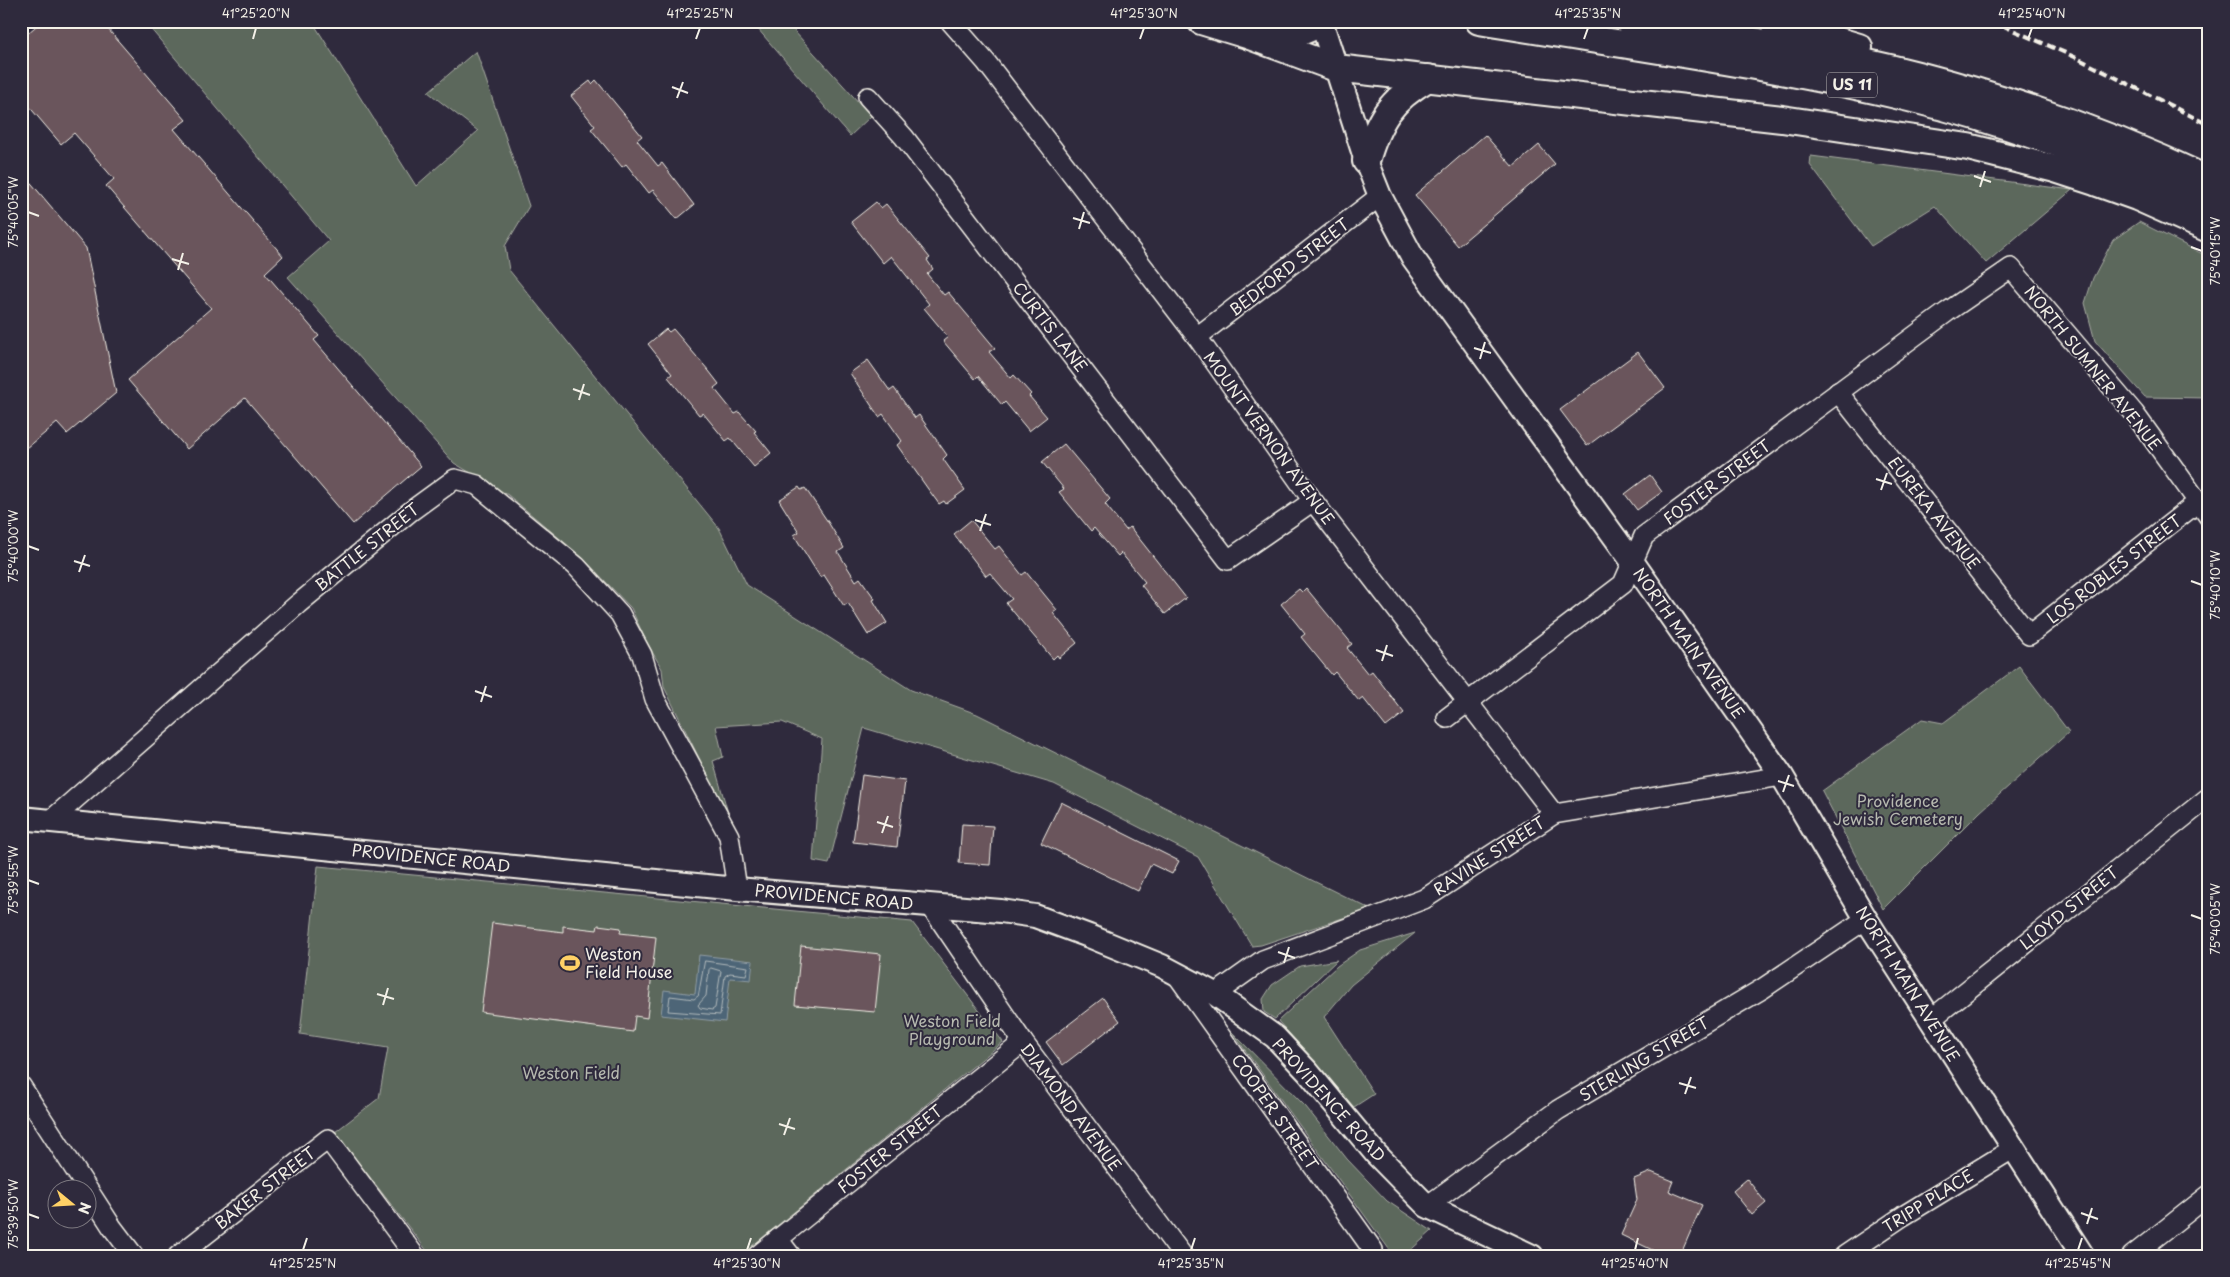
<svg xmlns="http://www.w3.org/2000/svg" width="2230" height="1277" viewBox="0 0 2230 1277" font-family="'Playpen Sans',sans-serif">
<rect width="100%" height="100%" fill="#2f2a3d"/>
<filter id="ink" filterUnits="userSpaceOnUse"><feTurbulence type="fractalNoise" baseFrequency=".02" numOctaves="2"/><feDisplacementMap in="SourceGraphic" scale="10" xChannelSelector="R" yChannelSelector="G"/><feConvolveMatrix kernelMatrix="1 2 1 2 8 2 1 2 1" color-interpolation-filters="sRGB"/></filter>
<g filter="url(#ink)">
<g fill="#5b675c" stroke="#a8aca2">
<path d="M144,21H312L416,186L478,131L428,92L476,51L529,206L505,246L509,270L719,528L747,585L911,690L977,714L1370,909L1261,945L1252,946L1198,857L1054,784L864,728L829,864L813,861L822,739L782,722L716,726L723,757L713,761L731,823L664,687L662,669L646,641L631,608L583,558L508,495L454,463L288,277L329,241Z"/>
<path d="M751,21H785L871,116L850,136Z"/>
<path d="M1811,156L2072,190L1986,263L1935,206L1871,246L1810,165Z"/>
<path d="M2139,222L2209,257V398L2145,397L2095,341L2085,303L2093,278L2113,240Z"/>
<path d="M2019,666L2069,732L1980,812L1883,909L1822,791L1922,719L1943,723Z"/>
<path d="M318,866L912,922L1003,1042L740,1256H431L335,1132L379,1098L388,1048L300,1034Z"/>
<path d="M1415,933L1351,985L1324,1017L1374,1094L1354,1107L1278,1021L1337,966L1360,950Z"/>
<path d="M1337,960L1275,1019L1264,1012L1263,999L1272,985L1300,966Z"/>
<path d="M1232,1032L1306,1107L1347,1159L1387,1201L1432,1231L1404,1256H1394Z"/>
</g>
<path fill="#4d6577" stroke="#909da4" d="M699,955L753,961L751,980L730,978L725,1022L661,1015L664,990L695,994Z"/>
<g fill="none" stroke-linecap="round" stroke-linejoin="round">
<g stroke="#b1b9bb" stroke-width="1">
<path d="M705,961L748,967L746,975L730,973L725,976L720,1015L668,1011L670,996L694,999L698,996Z"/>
<path d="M711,968L721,971L715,1008L712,1010L700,1008L698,1005L706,996L709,970Z"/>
</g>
</g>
<g fill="#6b555b" stroke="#f4f1e8">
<path d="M42,21H101L186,120L174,129L283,256L265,273L319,336L314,340L421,466L353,524L245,398L187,449L128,380L211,308L106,186L114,179L74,133L61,144L21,97V39Z"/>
<path d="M596,80L642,136L637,140L658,166L662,163L694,205L677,219L653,190L649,193L626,164L622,167L591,129L595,126L571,96L590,81L592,84Z"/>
<path d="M1485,135L1513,167L1539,145L1555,164L1458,246L1415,195Z"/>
<path d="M21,171L86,248L116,393L67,434L57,423L21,453Z"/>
<path d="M876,202L881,208L886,204L930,258L927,260L933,269L927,274L944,295L948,292L975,324L995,348L989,352L1011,378L1014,375L1031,394L1029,396L1047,417L1029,431L1005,402L1002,405L978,376L975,379L943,341L948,337L924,308L929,304L891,256L883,263L851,222Z"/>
<path d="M666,329L669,332L673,329L709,371L719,384L714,388L735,414L739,412L756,431L754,432L771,453L754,467L730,438L726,441L703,413L699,415L668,377L672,374L648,344Z"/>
<path d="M1638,352L1665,388L1587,446L1560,410Z"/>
<path d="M868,360L890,391L894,388L915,418L919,415L947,455L943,459L965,490L946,504L944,501L939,504L928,489L897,445L902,441L883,414L879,417L850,373Z"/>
<path d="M1064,444L1110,499L1105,504L1126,530L1130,527L1186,598L1165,614L1141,585L1145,582L1121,553L1118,556L1094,528L1091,531L1059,492L1064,489L1042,462Z"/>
<path d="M1650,475L1662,492L1637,510L1625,494Z"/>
<path d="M799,487L801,490L805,488L828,522L844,548L838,552L856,581L860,578L875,599L873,600L887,623L868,635L848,603L844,606L824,575L820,577L794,535L799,532L779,500Z"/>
<path d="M971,520L995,549L999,546L1022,575L1026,572L1057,610L1053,613L1077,643L1059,658L1057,655L1053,659L1026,627L1006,603L1012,599L990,573L986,576L954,534Z"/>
<path d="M1306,588L1352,644L1347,648L1368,674L1372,671L1404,713L1386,727L1363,698L1359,701L1335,672L1332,675L1301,637L1305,634L1281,604L1299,589L1302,592Z"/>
<path d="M862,775L905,781L897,847L853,842Z"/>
<path d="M1061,802L1179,861L1172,874L1151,864L1138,891L1041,843Z"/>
<path d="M962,824L993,826L990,865L959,863Z"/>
<path d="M492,923L563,932V926L597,930L598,925L621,928L620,933L656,937L647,1018L635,1016L633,1032L481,1012Z"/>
<path d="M801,946L881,954L875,1012L795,1005Z"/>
<path d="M1103,998L1120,1021L1063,1065L1046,1042Z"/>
<path d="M1651,1172L1673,1181L1669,1191L1702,1205L1680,1256H1665L1621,1235L1637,1200L1634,1179Z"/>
<path d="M1747,1179L1766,1203L1752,1215L1733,1191Z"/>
</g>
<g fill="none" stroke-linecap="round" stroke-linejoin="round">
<defs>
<g id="minor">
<path d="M950,21L986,62L1197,337L1313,501L1554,814"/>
<path d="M868,97L904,137L1228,560L1313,501"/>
<path d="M1197,337L1380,196"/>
<path d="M1838,392L2029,635L2198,502"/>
<path d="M1447,718L1623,584L1644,536L1947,312L2011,268L2134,413L2209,517"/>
<path d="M50,821L298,604L411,511L455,479L477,485L576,566L620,614L642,655L655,699L729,836L737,889"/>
<path d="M930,905L1023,1042L1183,1256"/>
<path d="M1177,975L1373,1250"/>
<path d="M1215,994L1263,960L1424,899L1554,814L1782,776"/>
<path d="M1930,1020L2209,797"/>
<path d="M21,1086L112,1227L134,1256"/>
<path d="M1427,1206L1558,1110L1762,989L1866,919"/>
<path d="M778,1239L791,1256"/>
<path d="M178,1256L328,1139L415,1256"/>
<path d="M757,1256L1023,1042"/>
<path d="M1844,1256L1903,1216L2014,1148"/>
<path d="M2132,1256L2209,1195"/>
</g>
<g id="major">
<path d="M1321,21L1366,161L1380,196L1413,258L1632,561L1782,776L1866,919L2083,1256"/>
<path d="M21,818L737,889L1001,911L1035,916L1089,936L1162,966L1215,994L1275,1037L1308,1072L1376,1154L1427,1206L1532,1256"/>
</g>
<g id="highway">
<path d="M1201,21L1247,35L1336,68L1782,119L1968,147L2055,169L2095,182L2137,197L2209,229"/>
<path d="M1479,21C1622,45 1768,64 1909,98C2013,123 2113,162 2209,207"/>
<path d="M1629,21C1726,37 1823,50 1918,75C2018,101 2115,136 2209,180"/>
<path d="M1773,21L1859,47"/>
<path d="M1262,37L1291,36L1322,23"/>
<path d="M1366,161C1378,120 1390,100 1428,78"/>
</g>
</defs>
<use href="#minor" stroke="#f4f1e8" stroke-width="22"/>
<use href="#major" stroke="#f4f1e8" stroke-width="26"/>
<use href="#highway" stroke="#f4f1e8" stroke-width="30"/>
<use href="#minor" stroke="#2f2a3d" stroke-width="19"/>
<use href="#major" stroke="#2f2a3d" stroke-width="22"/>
<use href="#highway" stroke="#2f2a3d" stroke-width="26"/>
<path stroke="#f4f1e8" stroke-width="4" stroke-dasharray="8 4" stroke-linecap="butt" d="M1992,21L2077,58L2209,125"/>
</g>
</g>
<path fill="none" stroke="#f4f1e8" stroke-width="2" d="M253,39L256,28M696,39L700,28M1140,39L1144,28M1584,39L1588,28M2028,39L2032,28M672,87L688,93M677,98L683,82M1974,176L1991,182M1980,187L1985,171M28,212L39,216M1073,218L1090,223M1079,229L1084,212M2191,247L2202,251M172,259L189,264M178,270L183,253M1474,348L1491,353M1480,359L1485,342M573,389L590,395M579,400L584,384M1876,479L1892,484M1881,490L1887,473M975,520L991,525M980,531L986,514M28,546L39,550M74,561L90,566M79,572L85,555M2191,581L2202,585M1376,650L1393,656M1382,661L1387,645M475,691L492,697M481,702L486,686M1778,781L1794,786M1783,792L1789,775M877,822L893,827M882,833L888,816M28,880L39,884M2191,915L2202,919M1278,952L1295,958M1284,963L1289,947M377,994L394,999M383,1005L388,988M1679,1083L1696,1088M1685,1094L1691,1077M779,1124L795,1129M784,1135L790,1118M2081,1213L2098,1219M28,1214L39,1218M2087,1224L2092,1208M303,1250L307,1238M747,1250L751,1238M1191,1250L1195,1238M1635,1250L1638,1238M2078,1250L2082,1238"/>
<defs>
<symbol id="stadium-bare" viewBox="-9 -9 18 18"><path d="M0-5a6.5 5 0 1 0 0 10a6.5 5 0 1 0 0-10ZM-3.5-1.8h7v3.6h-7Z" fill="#ffd166" stroke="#2f2a3d" stroke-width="2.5" paint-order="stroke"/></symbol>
</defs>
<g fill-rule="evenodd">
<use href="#stadium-bare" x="556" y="949" width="28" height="28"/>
</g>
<g text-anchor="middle" stroke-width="4" stroke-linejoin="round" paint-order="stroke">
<rect fill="#2f2a3d" stroke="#b9b5b5" stroke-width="1" x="1827" y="72.5" width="50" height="25" rx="4"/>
<g font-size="15" font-weight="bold" fill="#f4f1e8">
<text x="1852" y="90">US 11</text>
</g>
<g font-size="16" fill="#f4f1e8" stroke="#2f2a3d">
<text transform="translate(1289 267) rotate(-38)" y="6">BEDFORD STREET</text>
<text transform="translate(1050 327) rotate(52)" y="6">CURTIS LANE</text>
<text transform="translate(2093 368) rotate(51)" y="6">NORTH SUMNER AVENUE</text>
<text transform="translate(1269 438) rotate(54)" y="6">MOUNT VERNON AVENUE</text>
<text transform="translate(1717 482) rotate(-37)" y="6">FOSTER STREET</text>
<text transform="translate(1934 513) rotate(52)" y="6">EUREKA AVENUE</text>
<text transform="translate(367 547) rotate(-39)" y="6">BATTLE STREET</text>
<text transform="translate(2114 569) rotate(-38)" y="6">LOS ROBLES STREET</text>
<text transform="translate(1689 643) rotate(55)" y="6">NORTH MAIN AVENUE</text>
<text transform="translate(1489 856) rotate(-33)" y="6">RAVINE STREET</text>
<text transform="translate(431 858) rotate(6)" y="6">PROVIDENCE ROAD</text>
<text transform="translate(834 897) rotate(5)" y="6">PROVIDENCE ROAD</text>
<text transform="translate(2069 908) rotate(-39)" y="6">LLOYD STREET</text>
<text transform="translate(1908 984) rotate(58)" y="6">NORTH MAIN AVENUE</text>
<text transform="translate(1644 1059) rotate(-31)" y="6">STERLING STREET</text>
<text transform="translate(1329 1100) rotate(48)" y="6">PROVIDENCE ROAD</text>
<text transform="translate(1071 1107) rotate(53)" y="6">DIAMOND AVENUE</text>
<text transform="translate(1275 1112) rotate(55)" y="6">COOPER STREET</text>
<text transform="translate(890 1149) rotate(-39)" y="6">FOSTER STREET</text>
<text transform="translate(265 1188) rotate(-38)" y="6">BAKER STREET</text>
<text transform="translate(1928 1201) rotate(-32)" y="6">TRIPP PLACE</text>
</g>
<g font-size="16" fill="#b7bab0" stroke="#2f2a3d">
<text x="1898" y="807">Providence<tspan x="1898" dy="18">Jewish Cemetery</tspan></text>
<text x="952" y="1027">Weston Field<tspan x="952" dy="18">Playground</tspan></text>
<text x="571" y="1079">Weston Field</text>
</g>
<g font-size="16" fill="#f4f1e8" stroke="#2f2a3d" text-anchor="start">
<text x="585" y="960">Weston<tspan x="585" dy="18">Field House</tspan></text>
</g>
</g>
<rect width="2230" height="1277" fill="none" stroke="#2f2a3d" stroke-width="55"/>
<g transform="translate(72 1204) rotate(108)"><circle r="24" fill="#2f2a3d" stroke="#7e7a81"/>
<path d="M0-4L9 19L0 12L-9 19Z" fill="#ffd166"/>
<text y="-8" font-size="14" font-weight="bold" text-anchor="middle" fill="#f4f1e8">N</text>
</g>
<rect x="28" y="28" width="2174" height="1222" fill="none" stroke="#f4f1e8" stroke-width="2"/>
<g font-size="12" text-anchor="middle" fill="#f4f1e8">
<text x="256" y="18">41°25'20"N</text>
<text x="700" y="18">41°25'25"N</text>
<text x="1144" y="18">41°25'30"N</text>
<text x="1588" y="18">41°25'35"N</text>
<text x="2032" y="18">41°25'40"N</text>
<text transform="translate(14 212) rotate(-90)" y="4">75°40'05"W</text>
<text transform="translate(2216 251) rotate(-90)" y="4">75°40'15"W</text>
<text transform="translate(14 546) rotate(-90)" y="4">75°40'00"W</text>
<text transform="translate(2216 585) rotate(-90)" y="4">75°40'10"W</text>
<text transform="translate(14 880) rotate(-90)" y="4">75°39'55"W</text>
<text transform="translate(2216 919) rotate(-90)" y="4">75°40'05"W</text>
<text transform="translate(14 1214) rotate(-90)" y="4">75°39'50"W</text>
<text x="303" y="1268">41°25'25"N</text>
<text x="747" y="1268">41°25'30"N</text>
<text x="1191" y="1268">41°25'35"N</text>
<text x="1635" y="1268">41°25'40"N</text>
<text x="2078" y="1268">41°25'45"N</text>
</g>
</svg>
